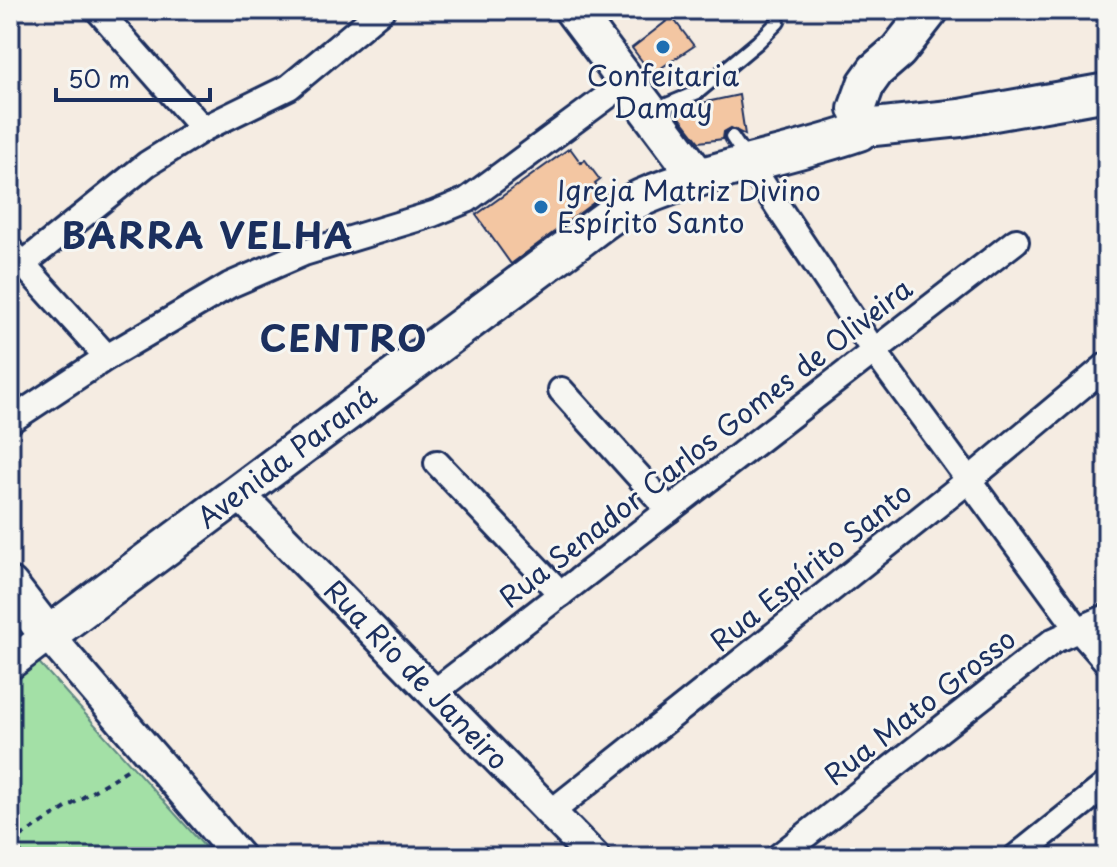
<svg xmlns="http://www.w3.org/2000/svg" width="1117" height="867" viewBox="0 0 1117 867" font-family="'Playpen Sans',sans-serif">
<rect width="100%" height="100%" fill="#f5ece2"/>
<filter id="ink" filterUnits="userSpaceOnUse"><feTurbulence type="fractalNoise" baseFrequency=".0125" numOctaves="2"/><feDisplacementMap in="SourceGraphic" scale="16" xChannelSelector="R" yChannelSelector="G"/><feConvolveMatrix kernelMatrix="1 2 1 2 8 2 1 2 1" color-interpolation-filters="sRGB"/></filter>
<g filter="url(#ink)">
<path fill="#a3e0a6" stroke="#5f8882" stroke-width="2" d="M34,657L214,857H10V675Z"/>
<g fill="#f3c6a2" stroke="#1b2f5e" stroke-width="2">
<path d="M672,17L694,46L652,74L632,48Z"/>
<path d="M739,95L745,135L731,128L724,132L723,139L699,142L675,111L688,106Z"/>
<path d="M570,148L581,163L585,160L600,180L595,184L604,195L511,264L476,215Z"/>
</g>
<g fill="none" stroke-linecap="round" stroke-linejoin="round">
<defs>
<g id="service">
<path d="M652,111L698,92L758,42L778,22"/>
<path d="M732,137L748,161"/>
</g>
<g id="minor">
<path d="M98,10L203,129"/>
<path d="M748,162L874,351L1078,629L1107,662"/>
<path d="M10,250L107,357"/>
<path d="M23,264L147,164L203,129L289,87L382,10"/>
<path d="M561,390L669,510"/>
<path d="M10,421L107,357L230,285L304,253L433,214L467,200L628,81"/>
<path d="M437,463L561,594"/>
<path d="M433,693L1016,241"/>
<path d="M550,813L969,480L1107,365"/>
<path d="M778,857L1053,641L1107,617"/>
<path d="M1016,857L1107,784"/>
</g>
<g id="tertiary">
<path d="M238,493L594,857"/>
<path d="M10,664L48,635L239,857"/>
</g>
<g id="secondary">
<path d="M573,10L699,178"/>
<path d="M857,109L866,84L876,70L898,51L930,10"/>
<path d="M874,127L960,118L1107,92"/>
<path d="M10,586L48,635L565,250C589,233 615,210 641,198C711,168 787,157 859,132"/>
</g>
</defs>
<use href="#service" stroke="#1b2f5e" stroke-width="18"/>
<use href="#minor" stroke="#1b2f5e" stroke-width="30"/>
<use href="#tertiary" stroke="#1b2f5e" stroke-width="36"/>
<use href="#secondary" stroke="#1b2f5e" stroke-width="42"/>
<g stroke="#1b2f5e" stroke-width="4" stroke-dasharray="6 6" stroke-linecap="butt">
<path d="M12,842L24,857"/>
<path d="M10,843L130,768"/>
</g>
<use href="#service" stroke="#f6f6f2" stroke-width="12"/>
<use href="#minor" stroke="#f6f6f2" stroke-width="24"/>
<use href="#tertiary" stroke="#f6f6f2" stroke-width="30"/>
<use href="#secondary" stroke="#f6f6f2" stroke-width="36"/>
</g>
</g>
<g fill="#1f6fb2" stroke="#f6f6f2" stroke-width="3">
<circle cx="663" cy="47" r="8"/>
<circle cx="541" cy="207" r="8"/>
</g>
<g text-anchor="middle" stroke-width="6" stroke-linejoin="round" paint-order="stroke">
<g font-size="28" fill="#1b2f5e" stroke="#f6f6f2">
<text x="663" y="86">Confeitaria<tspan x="663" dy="32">Damay</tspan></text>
<text x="557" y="201" text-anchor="start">Igreja Matriz Divino<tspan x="557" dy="32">Espírito Santo</tspan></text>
</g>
<g font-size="28" fill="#1b2f5e" stroke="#f6f6f2">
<text transform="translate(706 443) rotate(-38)" y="10">Rua Senador Carlos Gomes de Oliveira</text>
<text transform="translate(287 457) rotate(-37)" y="10">Avenida Paraná</text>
<text transform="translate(811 567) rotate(-39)" y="10">Rua Espírito Santo</text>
<text transform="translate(416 675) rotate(46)" y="10">Rua Rio de Janeiro</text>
<text transform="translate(920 707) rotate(-38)" y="10">Rua Mato Grosso</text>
</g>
<g font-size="36" font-weight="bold" letter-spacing="2" fill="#1b2f5e" stroke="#f6f6f2">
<text x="208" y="249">BARRA VELHA</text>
<text x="344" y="352">CENTRO</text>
</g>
</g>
<rect width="1117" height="867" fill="none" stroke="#f6f6f2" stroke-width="40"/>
<rect x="20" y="20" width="1077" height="827" fill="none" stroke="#1b2f5e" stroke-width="3" filter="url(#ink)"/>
<path d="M56 88v12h154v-12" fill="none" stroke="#1b2f5e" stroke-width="4"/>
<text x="68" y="88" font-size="24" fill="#1b2f5e" stroke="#f6f6f2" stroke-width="6" paint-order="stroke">50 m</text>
</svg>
